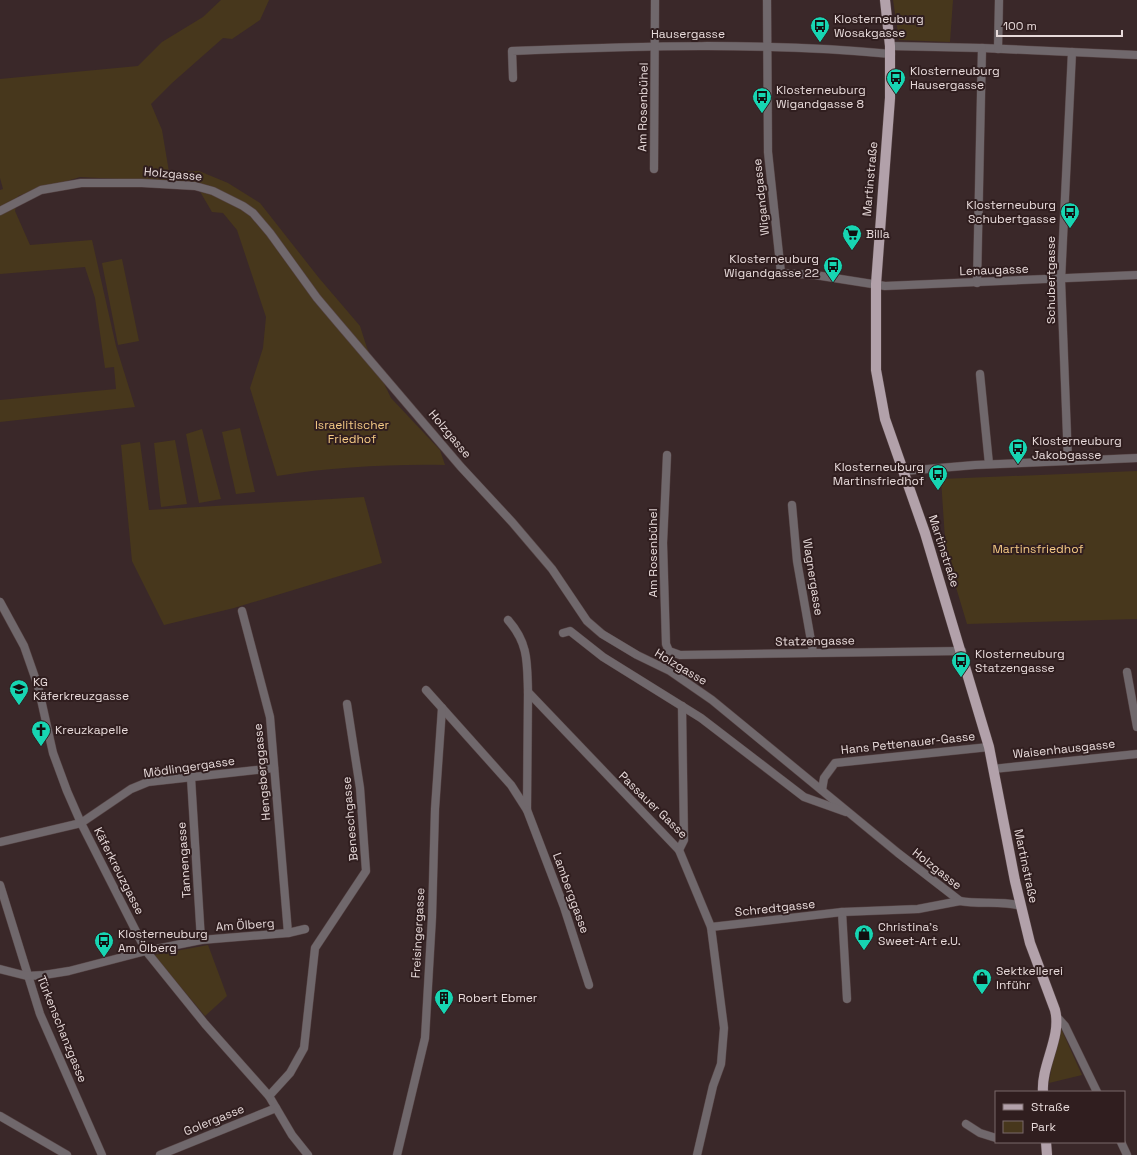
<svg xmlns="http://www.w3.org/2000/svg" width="1137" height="1155" viewBox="0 0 1137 1155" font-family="'Space Grotesk',sans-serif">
<rect width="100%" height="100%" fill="#3a2829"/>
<g fill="#47371c">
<path d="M221,0H269L260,20L232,39L223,38L172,83L151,104L162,130L169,172L199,171L228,183L260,203L319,278L360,326L367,348L391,398L440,450L445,465C389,464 333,467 277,476L250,388L263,348L266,317L237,230L223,213L212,212L195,183L80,177L18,196L15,211L30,245L92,240L116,346L135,407L0,422V400L116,389L114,367L105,368L95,298L85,267L0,274V190L3,189L0,178V79L138,66L162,42L203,17Z"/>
<path d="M893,0H953L950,42L899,40Z"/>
<path d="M122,259L139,341L118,345L102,263Z"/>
<path d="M240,428L255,492L236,494L222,432Z"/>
<path d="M202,429L221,499L199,503L186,434Z"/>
<path d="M175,440L187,504L161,507L154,443Z"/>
<path d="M140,442L149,510L364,497L382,563L234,608L164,625L132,561L121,445Z"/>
<path d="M1137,471V619L967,624L946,554L941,479Z"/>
<path d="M208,945L227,996L205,1016L154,955Z"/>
<path d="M1059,1024L1082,1075L1049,1083Z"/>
</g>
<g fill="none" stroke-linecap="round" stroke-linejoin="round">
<defs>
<g id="minor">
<path d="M767,0L768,152L781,273L815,275L885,286L1137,275"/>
<path d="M890,46L982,48L1137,55"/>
<path d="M998,49L999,0"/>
<path d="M513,78L512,51C638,46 765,42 891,54"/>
<path d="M654,169L655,0"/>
<path d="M0,211L41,190L81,183H142L195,186L213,191L243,206L253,213L270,233L317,298L339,324L461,467L512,522L552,569L587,621L602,634L637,655L670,671L712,700L898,853L960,901C980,905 1002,900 1021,906"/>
<path d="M977,283L982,48"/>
<path d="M980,374L989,464"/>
<path d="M667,455L663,543L666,644L669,651L680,655L962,651"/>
<path d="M1068,461L1061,280L1072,52"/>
<path d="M904,471L975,465L1137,458"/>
<path d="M792,505L797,561L813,652"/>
<path d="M0,602L24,646L38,686L53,753L67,791L81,823L146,951L205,1024L269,1096L292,1135L308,1155"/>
<path d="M242,611L270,717L288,933"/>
<path d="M508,620C529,644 527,663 528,692L679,850L684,840L682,706"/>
<path d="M563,633L570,631L603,657L701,718L804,797L846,812"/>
<path d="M1127,672L1137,727"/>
<path d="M426,690L511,785L527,810L528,692"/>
<path d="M993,769L1137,754"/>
<path d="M191,778L201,940"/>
<path d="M822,790L824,778L835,763L989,747"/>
<path d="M527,810L564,907L589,985"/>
<path d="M0,842L81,823L131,789L148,782L274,768"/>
<path d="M679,850L711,927L724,1028L721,1064L713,1086L697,1155"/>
<path d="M0,885L40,1014L102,1155"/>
<path d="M842,912L847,999"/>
<path d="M711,927L842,912L918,909L960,901"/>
<path d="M0,969L27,976L44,975L69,971L146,951L201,940L288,933L305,929"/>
<path d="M1057,1017L1065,1026L1097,1092"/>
<path d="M269,1096L290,1073L304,1048L315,948L366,871L360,788L347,704"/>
<path d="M0,1116L67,1155"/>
<path d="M966,1124L980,1133L996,1138"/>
<path d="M1121,1142L1127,1155"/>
<path d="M160,1155L276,1108"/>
<path d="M397,1155L425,1038L432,917L435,809L442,708"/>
</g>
<g id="major">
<path d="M885,0L890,46V98L876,284V370L885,419L925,533L989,747L1015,881L1030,943L1055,1010C1062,1037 1041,1065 1043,1092"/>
<path d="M1046,1142L1047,1155"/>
</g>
</defs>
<use href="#minor" stroke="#564445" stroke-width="9"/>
<use href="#major" stroke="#564445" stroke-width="11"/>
<use href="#minor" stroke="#70686c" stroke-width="8"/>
<use href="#major" stroke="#b2a1aa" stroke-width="10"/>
</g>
<defs>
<symbol id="bus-pin" viewBox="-11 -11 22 30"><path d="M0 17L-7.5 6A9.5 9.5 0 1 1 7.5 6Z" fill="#17d5b2" stroke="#301e1f"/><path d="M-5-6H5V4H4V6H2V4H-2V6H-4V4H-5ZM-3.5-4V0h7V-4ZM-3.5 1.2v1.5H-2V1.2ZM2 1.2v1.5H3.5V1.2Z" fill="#111"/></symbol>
<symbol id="supermarket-pin" viewBox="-11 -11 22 30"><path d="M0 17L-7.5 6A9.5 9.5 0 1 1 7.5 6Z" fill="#17d5b2" stroke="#301e1f"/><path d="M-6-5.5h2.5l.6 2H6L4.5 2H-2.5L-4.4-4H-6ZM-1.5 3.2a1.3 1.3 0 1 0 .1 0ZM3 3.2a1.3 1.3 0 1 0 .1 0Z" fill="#111"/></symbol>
<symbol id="school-pin" viewBox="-11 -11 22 30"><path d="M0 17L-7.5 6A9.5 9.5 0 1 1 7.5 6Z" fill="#17d5b2" stroke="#301e1f"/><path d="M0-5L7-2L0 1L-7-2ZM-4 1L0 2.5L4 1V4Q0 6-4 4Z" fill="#111"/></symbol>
<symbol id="church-pin" viewBox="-11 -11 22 30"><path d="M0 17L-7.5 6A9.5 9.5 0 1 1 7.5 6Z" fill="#17d5b2" stroke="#301e1f"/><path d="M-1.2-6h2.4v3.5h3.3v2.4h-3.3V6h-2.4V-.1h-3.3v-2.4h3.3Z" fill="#111"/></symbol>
<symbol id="shop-pin" viewBox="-11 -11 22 30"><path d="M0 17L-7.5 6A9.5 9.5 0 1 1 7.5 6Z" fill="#17d5b2" stroke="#301e1f"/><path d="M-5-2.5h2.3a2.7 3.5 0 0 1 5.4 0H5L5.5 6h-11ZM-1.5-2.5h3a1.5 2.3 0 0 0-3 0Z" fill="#111"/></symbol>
<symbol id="building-pin" viewBox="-11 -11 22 30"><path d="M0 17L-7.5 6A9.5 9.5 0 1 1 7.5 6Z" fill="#17d5b2" stroke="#301e1f"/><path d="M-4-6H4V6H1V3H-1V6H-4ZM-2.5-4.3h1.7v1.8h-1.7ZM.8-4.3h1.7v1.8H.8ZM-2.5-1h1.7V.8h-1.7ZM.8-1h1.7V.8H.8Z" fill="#111"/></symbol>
</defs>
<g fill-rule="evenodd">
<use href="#bus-pin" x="809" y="15" width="22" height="30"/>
<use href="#bus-pin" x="885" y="67" width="22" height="30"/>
<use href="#bus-pin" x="751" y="86" width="22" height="30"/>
<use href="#bus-pin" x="1059" y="201" width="22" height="30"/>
<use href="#supermarket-pin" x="841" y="223" width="22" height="30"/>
<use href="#bus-pin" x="822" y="255" width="22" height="30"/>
<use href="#bus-pin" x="1007" y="437" width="22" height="30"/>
<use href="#bus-pin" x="927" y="463" width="22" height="30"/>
<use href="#bus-pin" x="950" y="650" width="22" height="30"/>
<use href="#school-pin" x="8" y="678" width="22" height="30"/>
<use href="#church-pin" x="30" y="719" width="22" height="30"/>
<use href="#shop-pin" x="853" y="923" width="22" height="30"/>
<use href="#bus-pin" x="93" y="930" width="22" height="30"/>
<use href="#shop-pin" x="971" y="967" width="22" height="30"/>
<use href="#building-pin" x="433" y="987" width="22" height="30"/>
</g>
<g text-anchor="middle" stroke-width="4" stroke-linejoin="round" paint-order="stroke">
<g font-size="12" fill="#e7dada" stroke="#301e1f" text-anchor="start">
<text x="834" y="23">Klosterneuburg<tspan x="834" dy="14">Wosakgasse</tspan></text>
<text x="910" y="75">Klosterneuburg<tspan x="910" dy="14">Hausergasse</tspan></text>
<text x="776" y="94">Klosterneuburg<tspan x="776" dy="14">Wigandgasse 8</tspan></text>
<text x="1056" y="209" text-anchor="end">Klosterneuburg<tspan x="1056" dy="14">Schubertgasse</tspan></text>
<text x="866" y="238">Billa</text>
<text x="819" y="263" text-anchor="end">Klosterneuburg<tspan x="819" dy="14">Wigandgasse 22</tspan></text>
<text x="1032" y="445">Klosterneuburg<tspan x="1032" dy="14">Jakobgasse</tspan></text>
<text x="924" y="471" text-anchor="end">Klosterneuburg<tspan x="924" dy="14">Martinsfriedhof</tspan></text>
<text x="975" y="658">Klosterneuburg<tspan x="975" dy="14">Statzengasse</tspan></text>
<text x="33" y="686">KG<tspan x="33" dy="14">Käferkreuzgasse</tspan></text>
<text x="55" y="734">Kreuzkapelle</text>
<text x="878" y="931">Christina's<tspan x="878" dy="14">Sweet-Art e.U.</tspan></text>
<text x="118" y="938">Klosterneuburg<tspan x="118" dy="14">Am Ölberg</tspan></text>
<text x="996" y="975">Sektkellerei<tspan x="996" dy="14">Inführ</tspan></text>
<text x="458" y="1002">Robert Ebmer</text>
</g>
<g font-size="12" fill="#e7dada" stroke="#301e1f">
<text x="688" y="38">Hausergasse</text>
<text transform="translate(643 107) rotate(-89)" y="4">Am Rosenbühel</text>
<text transform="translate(173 174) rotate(5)" y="4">Holzgasse</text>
<text transform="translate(870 179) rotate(-85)" y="4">Martinstraße</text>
<text transform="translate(761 197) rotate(-96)" y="4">Wigandgasse</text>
<text transform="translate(994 270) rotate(-2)" y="4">Lenaugasse</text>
<text transform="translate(1051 280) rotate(-90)" y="4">Schubertgasse</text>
<text transform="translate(450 434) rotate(50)" y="4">Holzgasse</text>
<text transform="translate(944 551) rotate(72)" y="4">Martinstraße</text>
<text transform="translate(653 553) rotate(-90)" y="4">Am Rosenbühel</text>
<text transform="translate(813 577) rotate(81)" y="4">Wagnergasse</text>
<text transform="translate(815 641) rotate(-1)" y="4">Statzengasse</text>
<text transform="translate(681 667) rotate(31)" y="4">Holzgasse</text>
<text transform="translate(908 743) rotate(-6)" y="4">Hans Pettenauer-Gasse</text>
<text transform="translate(1064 749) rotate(-6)" y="4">Waisenhausgasse</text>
<text transform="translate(189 767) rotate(-8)" y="4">Mödlingergasse</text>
<text transform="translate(262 772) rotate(-95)" y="4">Hengsberggasse</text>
<text transform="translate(653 805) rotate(44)" y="4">Passauer Gasse</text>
<text transform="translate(350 819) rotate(-95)" y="4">Beneschgasse</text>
<text transform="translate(184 860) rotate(-94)" y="4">Tannengasse</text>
<text transform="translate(1026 866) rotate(78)" y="4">Martinstraße</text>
<text transform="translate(937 869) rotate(38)" y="4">Holzgasse</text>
<text transform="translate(119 871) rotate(63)" y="4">Käferkreuzgasse</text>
<text transform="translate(571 893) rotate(70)" y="4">Lamberggasse</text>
<text transform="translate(775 908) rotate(-6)" y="4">Schredtgasse</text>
<text transform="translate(245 925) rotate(-4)" y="4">Am Ölberg</text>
<text transform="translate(418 933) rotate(-87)" y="4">Freisingergasse</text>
<text transform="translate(62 1029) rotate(68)" y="4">Türkenschanzgasse</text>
<text transform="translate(214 1120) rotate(-22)" y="4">Golergasse</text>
</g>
<g font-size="12" fill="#f5ca85" stroke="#301e1f">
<text x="352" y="429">Israelitischer<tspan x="352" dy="14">Friedhof</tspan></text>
<text x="1038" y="553">Martinsfriedhof</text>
</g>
</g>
<rect x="995" y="1091" width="130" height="52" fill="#301e1f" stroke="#79696a"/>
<rect x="1003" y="1104" width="20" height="6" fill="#b2a1aa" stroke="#79696a"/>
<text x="1031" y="1111" font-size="12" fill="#e7dada">Straße</text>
<rect x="1003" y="1121" width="20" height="12" fill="#47371c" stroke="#79696a"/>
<text x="1031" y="1131" font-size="12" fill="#e7dada">Park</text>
<path d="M997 30v6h125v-6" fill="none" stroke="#e7dada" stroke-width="2"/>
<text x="1003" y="30" font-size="12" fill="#e7dada" stroke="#301e1f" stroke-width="3" paint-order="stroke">100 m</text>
</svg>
